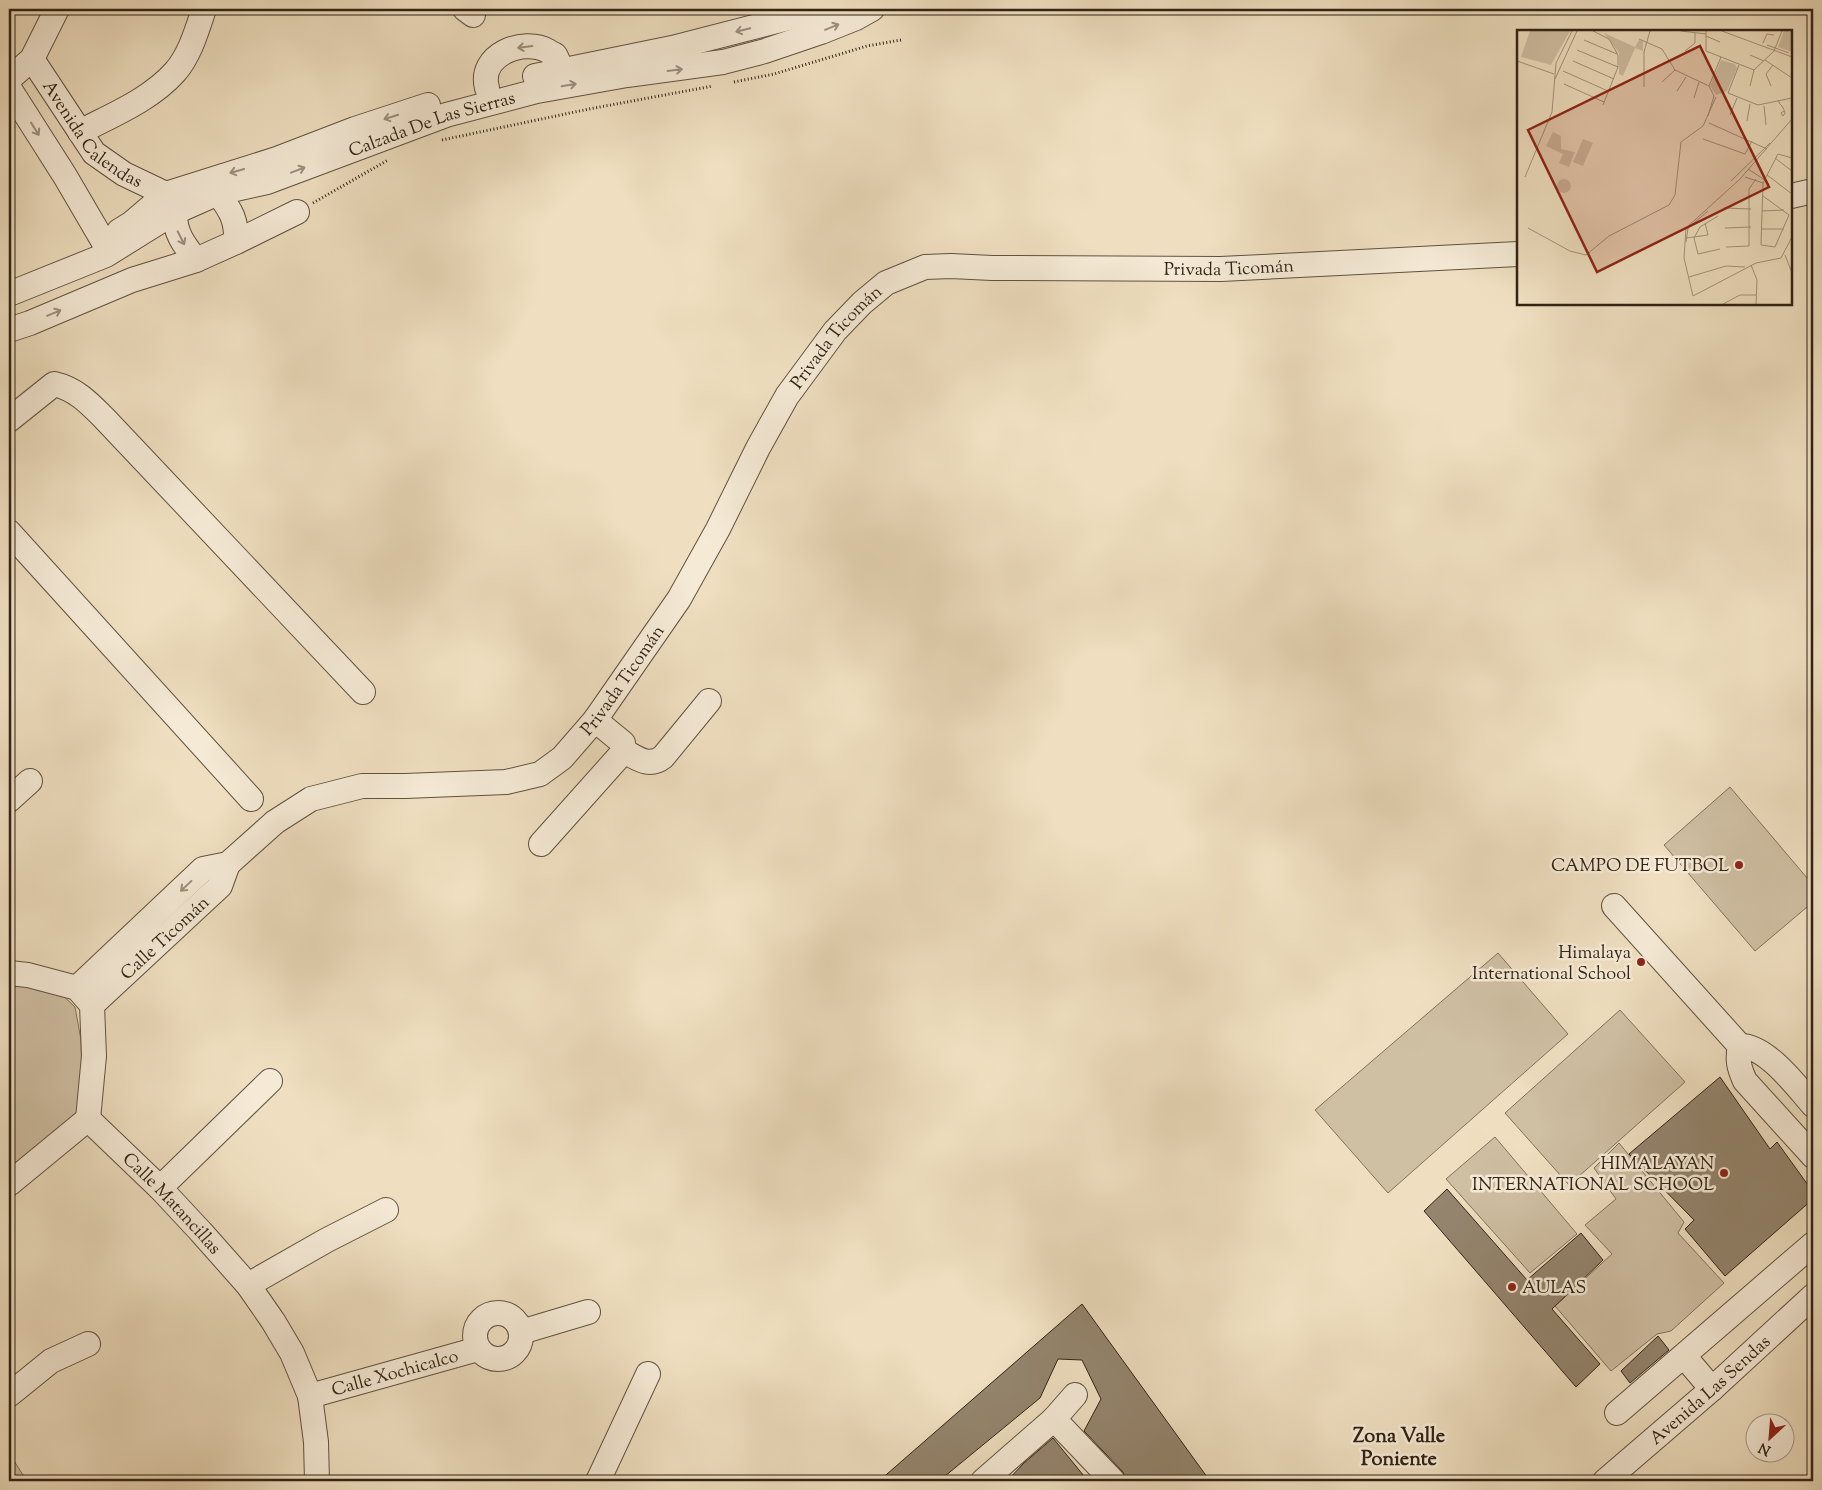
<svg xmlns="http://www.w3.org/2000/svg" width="1822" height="1490" viewBox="0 0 1822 1490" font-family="'Sorts Mill Goudy',serif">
<rect width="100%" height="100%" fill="#efdfc0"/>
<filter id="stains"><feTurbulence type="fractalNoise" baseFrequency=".004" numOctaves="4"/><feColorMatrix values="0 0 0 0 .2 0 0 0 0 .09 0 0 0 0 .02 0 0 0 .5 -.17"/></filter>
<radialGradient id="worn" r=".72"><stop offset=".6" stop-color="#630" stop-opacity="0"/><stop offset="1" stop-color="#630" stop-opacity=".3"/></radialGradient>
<g fill="#cfbfa3" stroke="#80715c">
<path d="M1730,787L1813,885V902L1755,951L1664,845Z"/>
<path d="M1498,953L1568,1034L1388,1193L1315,1110Z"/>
<path d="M9,980L57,990L75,1007L81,1040L83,1109L9,1176Z"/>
<path d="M1620,1010L1685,1082L1569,1185L1505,1113Z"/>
<path d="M1495,1137L1577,1234L1530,1273L1446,1179Z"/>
<path d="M1619,1143L1684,1222L1678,1233L1724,1283L1671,1331L1657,1334L1611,1371L1555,1306L1612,1254L1585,1225L1616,1199L1594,1168Z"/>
<path d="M9,1453L23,1475V1481H9Z"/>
</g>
<g fill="#94856e" stroke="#312315">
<path d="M1720,1077L1770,1149L1777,1142L1813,1192V1199L1725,1276L1685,1229L1694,1220L1629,1154Z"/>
<path d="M1447,1189L1527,1280L1581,1233L1603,1260L1552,1309L1600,1364L1576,1387L1424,1211Z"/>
<path d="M1082,1304L1210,1481H1126L1123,1472L1084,1431L1101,1399L1082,1360L1058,1359L1040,1398L939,1481H879Z"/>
<path d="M1658,1336L1669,1350L1630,1383L1621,1371Z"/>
<path d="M1053,1438L1088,1481H1007L1024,1463Z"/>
</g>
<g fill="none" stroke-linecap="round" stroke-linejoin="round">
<defs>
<g id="minor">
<path d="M465,9L473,15"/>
<path id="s1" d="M32,59L94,153L124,174L166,194"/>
<path d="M535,76L672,48L824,9"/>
<path d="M9,79L32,59L57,9"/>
<path d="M9,88L65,176L103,241"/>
<path d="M487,88C478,55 523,37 548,51C549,52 555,55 555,55C558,59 559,66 561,70"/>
<path d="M80,132C112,115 150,100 175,72C190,55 197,30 204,9"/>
<path d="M218,193C231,211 237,220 236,242"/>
<path d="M1791,196L1813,191"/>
<path d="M175,212C174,232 184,245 196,260"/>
<path d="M119,231L132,223L166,194L277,159L355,129L428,105"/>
<path id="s2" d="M9,294L106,255L175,212L218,193L267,182L446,115L537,91L627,75L723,62L765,51L821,32L856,18L872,9"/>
<path d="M9,330L30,323L132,280L196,260L236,242L297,212"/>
<path d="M9,420L54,384C76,389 89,403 104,418L363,692"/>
<path d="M9,532L251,799"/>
<path d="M624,751C637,758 649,768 663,757L709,701"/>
<path d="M9,800L30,781"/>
<path d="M541,844L624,751L623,743L595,720"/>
<path d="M1614,906L1740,1046"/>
<path d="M9,973L28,975L77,988L92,1005L94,1056L88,1119"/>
<path id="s3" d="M77,988L203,869L228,864L275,822L311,799L362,786H405L506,782L540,774L562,758L595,720L679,599L718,529L758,448L787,396L835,331L862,303L886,283L925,267L951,266L992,268L1221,269L1518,254"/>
<path id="s4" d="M92,1005L220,886L228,864"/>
<path d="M1813,1105C1797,1087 1766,1045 1740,1046C1737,1060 1739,1068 1745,1081L1813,1156"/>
<path id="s5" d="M88,1119L160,1188L201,1232L248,1285L273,1321L292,1353L310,1396L316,1442L317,1481"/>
<path d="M9,1184L88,1119"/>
<path d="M160,1188L270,1081"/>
<path d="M248,1285L327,1240L386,1210"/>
<circle cx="498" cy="1336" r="23"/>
<path d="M521,1332L588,1312"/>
<path d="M1684,1356L1712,1389"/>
<path d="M9,1395L51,1361L88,1344"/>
<path id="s6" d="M310,1396L478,1349"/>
<path d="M1617,1413L1813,1244"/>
<path d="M1054,1419L1113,1481"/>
<path d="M598,1481L648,1374"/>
<path d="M983,1481L1054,1419L1075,1395"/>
<path id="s7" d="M1605,1481L1712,1389L1813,1296"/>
</g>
</defs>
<use href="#minor" stroke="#605240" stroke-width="26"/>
<g stroke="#312315" stroke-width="3" stroke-dasharray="1 2.5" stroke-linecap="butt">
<path d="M734,82L774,74L867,46L901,40"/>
<path d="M442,140L589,109L713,86"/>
<path d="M313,203L388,160"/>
</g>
<use href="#minor" stroke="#f5ead6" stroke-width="24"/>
</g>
<defs><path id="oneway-shaft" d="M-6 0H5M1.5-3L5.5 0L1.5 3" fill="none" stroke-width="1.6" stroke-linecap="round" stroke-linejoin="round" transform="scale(1.25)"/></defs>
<g stroke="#9d907f">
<use href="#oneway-shaft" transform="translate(832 27) rotate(-22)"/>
<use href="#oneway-shaft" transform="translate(743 30) rotate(166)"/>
<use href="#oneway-shaft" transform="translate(525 47) rotate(173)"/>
<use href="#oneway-shaft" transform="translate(675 70) rotate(-7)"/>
<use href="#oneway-shaft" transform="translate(569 85) rotate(-10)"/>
<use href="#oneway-shaft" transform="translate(391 117) rotate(162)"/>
<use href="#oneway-shaft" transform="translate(35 129) rotate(58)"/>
<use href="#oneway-shaft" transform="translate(298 170) rotate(-21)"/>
<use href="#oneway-shaft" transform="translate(237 171) rotate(164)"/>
<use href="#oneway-shaft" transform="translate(181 238) rotate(63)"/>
<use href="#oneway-shaft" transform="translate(54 313) rotate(-23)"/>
<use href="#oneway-shaft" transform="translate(186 886) rotate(137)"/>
</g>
<g fill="#8f2418" stroke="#f5ead6" stroke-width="2">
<circle cx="1739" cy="865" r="5"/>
<circle cx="1641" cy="962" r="5"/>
<circle cx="1724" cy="1173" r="5"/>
<circle cx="1512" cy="1287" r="5"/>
</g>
<g text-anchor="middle" stroke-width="5" stroke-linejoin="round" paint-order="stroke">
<g font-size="18" fill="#312315" stroke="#f5ead6">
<text dy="6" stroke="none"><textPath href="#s2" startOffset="458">Calzada De Las Sierras</textPath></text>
<text dy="6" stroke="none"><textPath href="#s1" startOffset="98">Avenida Calendas</textPath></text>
<text dy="6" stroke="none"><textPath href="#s3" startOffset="1488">Privada Ticomán</textPath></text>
<text dy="6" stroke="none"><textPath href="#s3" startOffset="1068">Privada Ticomán</textPath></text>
<text dy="6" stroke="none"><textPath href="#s3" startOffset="662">Privada Ticomán</textPath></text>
<text dy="6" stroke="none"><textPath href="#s4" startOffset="99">Calle Ticomán</textPath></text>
<text dy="6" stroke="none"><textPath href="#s5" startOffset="119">Calle Matancillas</textPath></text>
<text dy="6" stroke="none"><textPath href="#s6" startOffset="88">Calle Xochicalco</textPath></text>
<text dy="6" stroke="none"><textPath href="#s7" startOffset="139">Avenida Las Sendas</textPath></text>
</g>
<g font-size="18" fill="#312315" stroke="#f5ead6" text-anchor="end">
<text x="1729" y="871">CAMPO DE FUTBOL</text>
<text x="1631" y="958">Himalaya<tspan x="1631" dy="21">International School</tspan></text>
<text x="1714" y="1169">HIMALAYAN<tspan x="1714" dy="21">INTERNATIONAL SCHOOL</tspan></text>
<text x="1522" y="1293" text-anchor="start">AULAS</text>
</g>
<g font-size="20" font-weight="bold" fill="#312315" stroke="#f5ead6">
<text x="1399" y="1442">Zona Valle<tspan x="1399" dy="23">Poniente</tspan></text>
</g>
</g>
<g transform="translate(1517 30)">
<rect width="275" height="275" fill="#efdfc0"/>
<path d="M13,1H53L34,35L4,27ZM267,1H275V22L261,17ZM87,3L118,17L122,10L126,11V21L118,18L106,46L102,44V23ZM204,30L218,34L220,38L210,61L199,65L193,56ZM36,102L44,106V119L58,122L52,137L42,133L46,124L29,116ZM66,109L76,113L66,136L56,132ZM40 156a7 7 0 1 1 14 0a7 7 0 1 1-14 0Z" fill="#cfbfa3"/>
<path fill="none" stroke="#a3947c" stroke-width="1" d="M76,1L92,9L101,25V37L86,75M164,1L189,4M189,1V21M205,1L275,27M189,6L203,12M122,9L145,19L158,40L192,56L197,66M67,10L100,24M246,13L250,4L257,5M250,15L272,23M60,20L101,37M168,21L178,13V3M189,21L237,40L257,21L265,1M233,25L247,31M248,30L275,48M0,31L37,44M56,31L97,49M46,41L91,61M38,49L60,1M145,52L158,40M47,54L87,72M192,56L204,27M233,56L237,40M254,56L249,44L256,35M127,57V22L133,1M160,61L169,47M211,63L241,75L275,68M211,63L222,35M177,68L182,52M261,70L263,74L265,76L268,82V83L266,86L264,83L267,81M247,76L249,95M213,85L220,68M191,86L197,66M230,91L233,74M192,93L250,119M186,109L228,124L235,111M258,128L275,141M231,139L248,150M250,145L275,164M8,147L35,82L39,33L55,1M228,147L246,153M214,151L253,113M246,166L272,185L258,217L244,215L246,153L261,124L275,128M207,178L234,179M245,181L267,180M201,186L183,197L177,208L181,224L203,219M11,198L53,221L69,225L92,206L152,175L158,165L164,112L186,96L199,67M208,198L234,197M245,199H267M169,208L191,205L188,193M169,212L171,198L191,181M209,217L232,216V159L239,149M268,225L275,243M234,235L240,250L239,274M172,247L209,236L228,237M176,266L167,228L169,198L223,149L275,89M176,266L239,233L264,228L275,207M206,274L223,265H239"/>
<path fill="#8f2418" fill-opacity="0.15" stroke="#8f2418" stroke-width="2.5" d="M183,16L252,157L80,242L11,100Z"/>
<rect width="275" height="275" fill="none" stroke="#312315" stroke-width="2.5"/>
</g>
<rect width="1822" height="1490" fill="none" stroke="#efdfc0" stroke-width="30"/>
<rect x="10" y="10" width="1802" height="1470" fill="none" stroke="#312315" stroke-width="2.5"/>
<rect x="15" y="15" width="1792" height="1460" fill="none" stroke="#312315"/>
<g transform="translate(1770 1438) rotate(206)"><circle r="24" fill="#f5ead6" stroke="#a79a89"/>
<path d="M0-4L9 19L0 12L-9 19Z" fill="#8f2418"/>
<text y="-8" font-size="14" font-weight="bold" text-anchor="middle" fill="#312315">N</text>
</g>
<rect width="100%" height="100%" filter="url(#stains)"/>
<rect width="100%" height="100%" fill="url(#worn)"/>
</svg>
